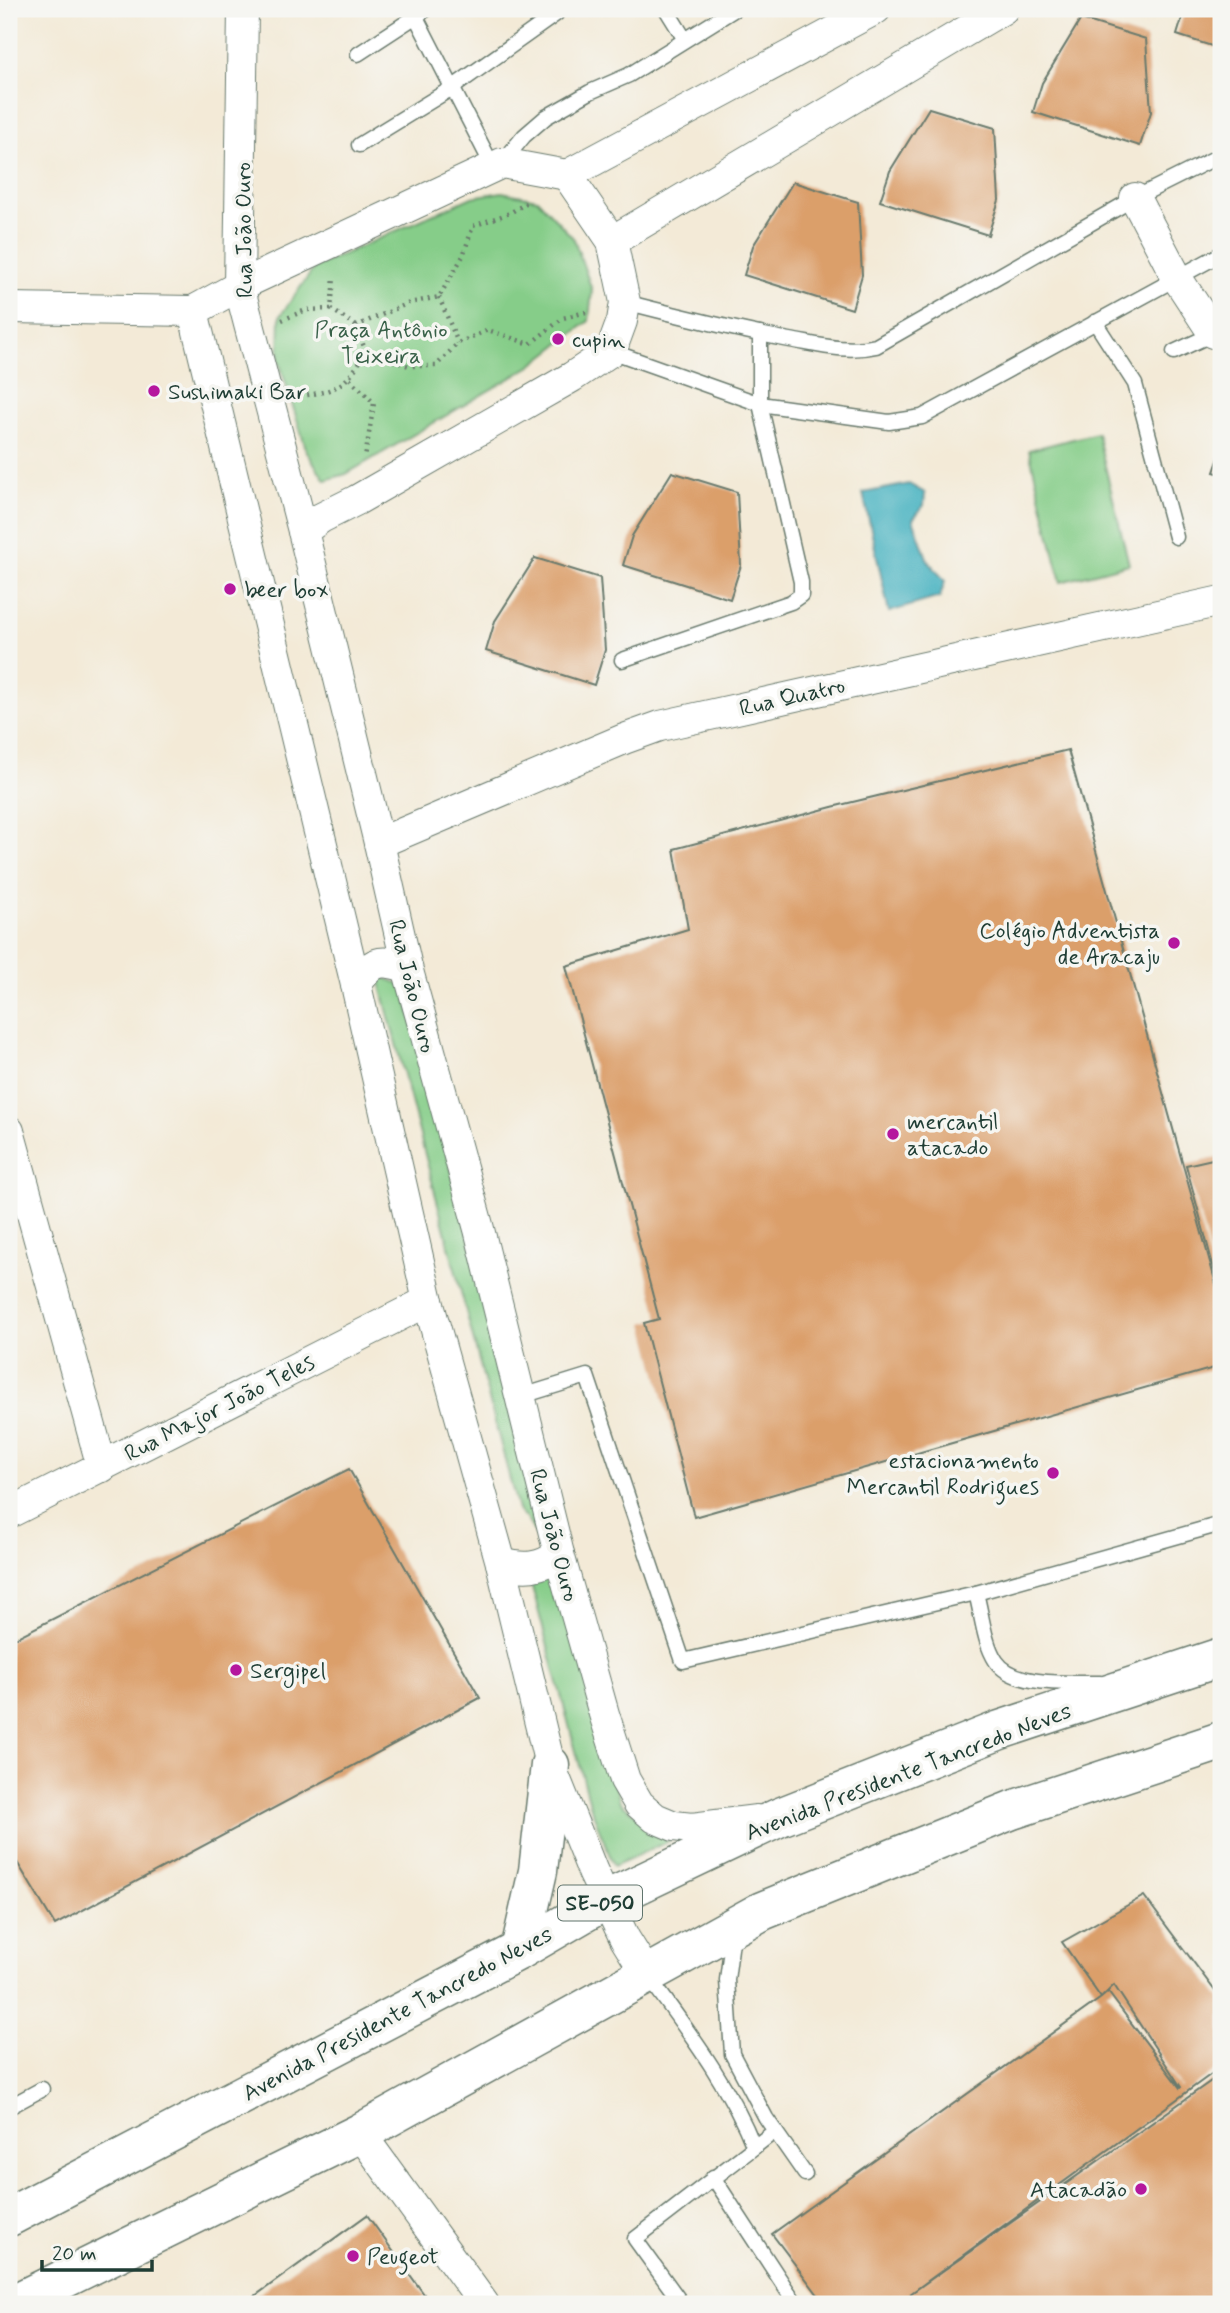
<svg xmlns="http://www.w3.org/2000/svg" width="1230" height="2313" viewBox="0 0 1230 2313" font-family="Mynerve,sans-serif">
<rect width="100%" height="100%" fill="#f6f6f2"/>
<filter id="ink" filterUnits="userSpaceOnUse"><feTurbulence type="fractalNoise" baseFrequency=".0143" numOctaves="2"/><feDisplacementMap in="SourceGraphic" scale="14" xChannelSelector="R" yChannelSelector="G"/><feConvolveMatrix kernelMatrix="1 2 1 2 8 2 1 2 1" color-interpolation-filters="sRGB"/></filter>
<filter id="wash" filterUnits="userSpaceOnUse"><feTurbulence type="fractalNoise" baseFrequency=".00686" numOctaves="4" result="noise"/><feDisplacementMap in="SourceGraphic" scale="28" xChannelSelector="R" yChannelSelector="G"/><feGaussianBlur stdDeviation="1.57" result="paint"/><feColorMatrix in="noise" values="0 0 0 0 0 0 0 0 0 0 0 0 0 0 0 0 0 1.4 0 .05"/><feComposite in="paint" operator="in"/></filter>
<g filter="url(#wash)">
<rect width="100%" height="100%" fill="#f3ead7"/>
<g fill="#86cd89" stroke="#52855e" stroke-width="2">
<path d="M502,192L537,199L574,239L592,290L589,321L531,366L346,474L325,480L307,452L279,361L280,316L315,267L472,197Z"/>
<path d="M1097,433L1129,564L1061,582L1029,450Z"/>
<path d="M378,975L403,985L548,1539L541,1543L526,1518L518,1510Z"/>
<path d="M560,1567L620,1802L669,1841L614,1866L592,1811L529,1576Z"/>
</g>
<path fill="#42b0bf" stroke="#30767a" stroke-width="2" d="M909,484L925,493L924,505L913,519L928,561L945,581L940,597L889,612L863,493Z"/>
<g id="blocks">
<g fill="#db9f6b" fill-rule="evenodd">
<path d="M1185,9H1221V49L1177,35Z"/>
<path d="M1081,19L1146,39L1151,112L1140,146L1033,112L1042,83Z"/>
<path d="M929,108L995,128L999,200L988,235L880,201L890,171Z"/>
<path d="M793,182L858,202L862,275L852,309L744,275L753,246Z"/>
<path d="M1221,452V474L1214,472Z"/>
<path d="M672,472L737,492L741,565L730,599L623,565L632,536Z"/>
<path d="M535,558L600,578L605,650L594,685L486,651L495,621Z"/>
<path d="M1068,750L1221,1302V1366L694,1517L644,1323L659,1319L566,966L688,929L674,849L832,807Z"/>
<path d="M1221,1157V1291H1220L1186,1165Z"/>
<path d="M349,1469L480,1698L55,1925L9,1849V1641Z"/>
<path d="M1144,1896L1221,1999V2067L910,2294L1221,2074V2304H825L772,2234L1101,1998L1062,1942ZM1114,1985L1181,2087L1180,2088L1108,1992L1101,1998Z"/>
<path d="M367,2215L426,2297L415,2304H244Z"/>
</g>
</g>
</g>
<g filter="url(#ink)">
<use href="#blocks" fill-opacity="0" stroke="#697a6d" stroke-width="2"/>
<g fill="none" stroke-linecap="round" stroke-linejoin="round">
<defs>
<g id="lane">
<path d="M666,9L684,38"/>
<path d="M416,17L493,167"/>
<path d="M358,54L427,9"/>
<path d="M359,145L452,88L556,14"/>
<path d="M502,163L524,136L546,117L590,92L629,75L735,9"/>
<path d="M625,302C680,316 734,330 790,340C819,345 846,353 876,346L1135,198L1221,155"/>
<path d="M1095,322L1135,384L1176,537"/>
<path d="M611,351L760,404L889,422L922,417L1221,254"/>
<path d="M1174,352L1217,332"/>
<path d="M622,660L791,602L801,595V582L760,404V334"/>
<path d="M519,1397L587,1376L683,1661L976,1593L1221,1524"/>
<path d="M976,1593C982,1615 984,1643 996,1661C1014,1688 1071,1682 1100,1683"/>
<path d="M733,1933L727,1980L732,2054L766,2118L805,2174"/>
<path d="M648,1976C687,2030 729,2084 754,2147"/>
<path d="M9,2107L42,2089"/>
<path d="M713,2177L796,2304"/>
<path d="M682,2304L635,2239L775,2131"/>
</g>
<g id="street">
<path d="M243,9L239,286L303,531L379,843L407,967L479,1229L559,1554L604,1714L625,1780L639,1804L655,1818L674,1826L692,1828L757,1820"/>
<path d="M1135,198L1177,278L1213,333"/>
<path d="M612,241L1003,9"/>
<path d="M9,308L193,311L239,286L502,163L567,175L876,9"/>
<path d="M193,311L356,985L428,1301L501,1563L550,1765L593,1872L625,1939L648,1976"/>
<path d="M303,531L321,518L357,500L572,377L611,351L622,321L625,302L612,241L567,175"/>
<path d="M379,843L624,739L660,726L1221,601"/>
<path d="M356,985C373,960 378,959 407,967"/>
<path d="M9,1131L102,1467"/>
<path d="M9,1513L428,1301"/>
<path d="M501,1563C524,1569 540,1569 559,1554"/>
<path d="M360,2133L484,2304"/>
</g>
<g id="primary">
<path d="M520,1950L538,1871L550,1765"/>
<path d="M9,2217L520,1950L606,1900L780,1817L1000,1730L1221,1657"/>
<path d="M13,2304L360,2133L762,1911L1012,1810L1221,1741"/>
</g>
</defs>
<use href="#lane" stroke="#697a6d" stroke-width="17"/>
<use href="#street" stroke="#697a6d" stroke-width="32"/>
<use href="#primary" stroke="#697a6d" stroke-width="41"/>
<g stroke="#697a6d" stroke-width="4.5" stroke-dasharray="2 5" stroke-linecap="butt">
<path d="M439,297L458,343"/>
<path d="M282,320L306,310L331,309L334,278"/>
<path d="M356,326L409,303L439,297L463,256L473,226L510,213L526,203"/>
<path d="M366,352L409,366H436L458,343L488,330L530,344L563,318L590,311"/>
<path d="M350,379L374,403L365,458"/>
<path d="M300,396C339,391 346,385 366,352L356,326L331,309"/>
</g>
<use href="#lane" stroke="#fff" stroke-width="14"/>
<use href="#street" stroke="#fff" stroke-width="30"/>
<use href="#primary" stroke="#fff" stroke-width="38"/>
</g>
</g>
<g fill="#b5179e" stroke="#f6f6f2" stroke-width="2.5">
<circle cx="558" cy="339" r="7"/>
<circle cx="154" cy="391" r="7"/>
<circle cx="230" cy="589" r="7"/>
<circle cx="1174" cy="943" r="7"/>
<circle cx="893" cy="1134" r="7"/>
<circle cx="1053" cy="1473" r="7"/>
<circle cx="236" cy="1670" r="7"/>
<circle cx="1141" cy="2189" r="7"/>
<circle cx="353" cy="2256" r="7"/>
</g>
<g text-anchor="middle" stroke-width="7" stroke-linejoin="round" paint-order="stroke">
<rect fill="#f6f6f2" stroke="#60746d" stroke-width="2" x="558" y="1885.5" width="84" height="35" rx="5"/>
<g font-size="21" font-weight="bold" fill="#1f3d34">
<text x="600" y="1910">SE-050</text>
</g>
<g font-size="23" fill="#1f3d34" stroke="#f6f6f2">
<text transform="translate(243 230) rotate(-91)" y="8">Rua João Ouro</text>
<text transform="translate(792 696) rotate(-13)" y="8">Rua Quatro</text>
<text transform="translate(413 986) rotate(76)" y="8">Rua João Ouro</text>
<text transform="translate(219 1407) rotate(-27)" y="8">Rua Major João Teles</text>
<text transform="translate(555 1535) rotate(75)" y="8">Rua João Ouro</text>
<text transform="translate(908 1771) rotate(-21)" y="8">Avenida Presidente Tancredo Neves</text>
<text transform="translate(397 2013) rotate(-28)" y="8">Avenida Presidente Tancredo Neves</text>
</g>
<g font-size="23" fill="#396149" stroke="#f6f6f2">
<text x="381" y="337">Praça Antônio<tspan x="381" dy="26">Teixeira</tspan></text>
</g>
<g font-size="23" fill="#1f3d34" stroke="#f6f6f2" text-anchor="start">
<text x="572" y="347">cupin</text>
<text x="168" y="399">Sushimaki Bar</text>
<text x="244" y="597">beer box</text>
<text x="1160" y="938" text-anchor="end">Colégio Adventista<tspan x="1160" dy="26">de Aracaju</tspan></text>
<text x="907" y="1129">mercantil<tspan x="907" dy="26">atacado</tspan></text>
<text x="1039" y="1468" text-anchor="end">estacionamento<tspan x="1039" dy="26">Mercantil Rodrigues</tspan></text>
<text x="250" y="1678">Sergipel</text>
<text x="1127" y="2197" text-anchor="end">Atacadão</text>
<text x="367" y="2264">Peugeot</text>
</g>
</g>
<rect width="1230" height="2313" fill="none" stroke="#f6f6f2" stroke-width="35"/>
<path d="M42 2260v10h110v-10" fill="none" stroke="#1f3d34" stroke-width="3.5"/>
<text x="52" y="2260" font-size="21" fill="#1f3d34" stroke="#f6f6f2" stroke-width="5" paint-order="stroke">20 m</text>
</svg>
